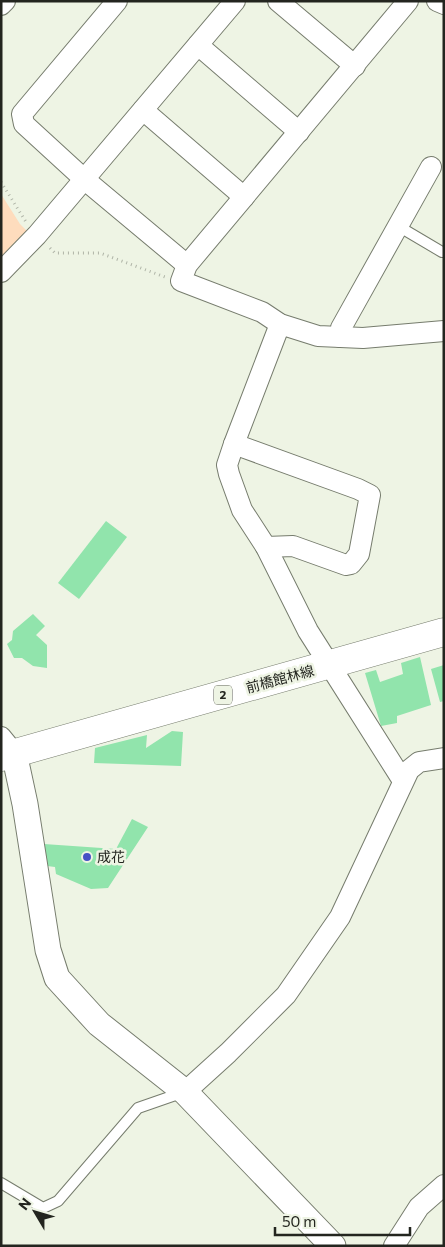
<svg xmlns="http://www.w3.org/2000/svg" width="445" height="1247" viewBox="0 0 445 1247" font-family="Commissioner,'Noto Sans JP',sans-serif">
<rect width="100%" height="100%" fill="#eef4e4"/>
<path fill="#fedcbd" d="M1,194L20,224L27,231L1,258Z"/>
<g fill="#91e4ac">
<path d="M106,521L127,537L79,599L58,583Z"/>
<path d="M33,614L45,626L36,635L47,645V668L33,666L22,658H14L7,644L12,640L13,631Z"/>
<path d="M420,657L431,705L397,716V723L381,726L365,673L376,670L380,682L403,674L401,663Z"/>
<path d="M444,665V701L440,702L431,669Z"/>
<path d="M172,731L183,732L181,766L94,763L95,748L147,735L146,748Z"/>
<path d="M132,819L148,827L108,888L91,889L56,874L55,867L47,866L44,844L116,849Z"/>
</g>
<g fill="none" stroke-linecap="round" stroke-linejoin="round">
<defs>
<g id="service">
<path d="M398,226L442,252"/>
<path d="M1,1183L43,1208L58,1201L138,1108L184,1092"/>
</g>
<g id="minor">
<path d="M117,1L22,114L24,124L84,179L187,265"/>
<path d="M278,1L355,66"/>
<path d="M408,1L187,265L181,281L262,312L280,324L318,336L363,338L444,331"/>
<path d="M437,1L444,4"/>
<path d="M1,5L5,1"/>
<path d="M198,45L299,132"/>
<path d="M143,110L244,197"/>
<path d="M1,272L37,235L235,1"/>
<path d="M280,324L234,444L227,465L229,474L242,510L266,547L308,631L403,781"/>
<path d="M340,337L341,328L431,167"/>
<path d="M234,444L358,489L370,495L359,554L351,564L346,565L293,546L266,547"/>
<path d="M1,737L14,753"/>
<path d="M185,1092L228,1053L286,995L340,917L409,770L419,762L444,758"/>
<path d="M394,1246L419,1207L444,1185"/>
</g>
<path id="tertiary" d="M14,753L25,804L48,950L57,978L99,1024L185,1092L333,1246"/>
<path id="primary" d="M1,757L444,632"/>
</defs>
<use href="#service" stroke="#767c6d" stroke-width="12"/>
<use href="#minor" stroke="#767c6d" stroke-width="22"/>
<use href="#tertiary" stroke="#767c6d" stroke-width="27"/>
<use href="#primary" stroke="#767c6d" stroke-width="29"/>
<g stroke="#afb4a7" stroke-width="3" stroke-dasharray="1 4" stroke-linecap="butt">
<path d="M1,182L26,222"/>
<path d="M50,248L55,253H100L165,277"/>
</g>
<use href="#service" stroke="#fff" stroke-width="10"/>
<use href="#minor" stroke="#fff" stroke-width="20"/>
<use href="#tertiary" stroke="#fff" stroke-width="25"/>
<use href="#primary" stroke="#fff" stroke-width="28"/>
</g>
<circle fill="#4551c5" stroke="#eef4e4" stroke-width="2" cx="87" cy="857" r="5"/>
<g text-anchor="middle" stroke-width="5" stroke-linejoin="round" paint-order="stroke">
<rect fill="#eef4e4" stroke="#60635a" stroke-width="1" x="214" y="685.5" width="18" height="19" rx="4"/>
<g font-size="12" font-weight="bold" fill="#23251f">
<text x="223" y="699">2</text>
</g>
<g font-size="14" fill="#23251f" stroke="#eef4e4">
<text transform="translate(280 679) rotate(-15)" y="5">前橋館林線</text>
</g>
<g font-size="14" fill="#23251f" stroke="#eef4e4" text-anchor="start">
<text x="97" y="862">成花</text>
</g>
</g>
<rect width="445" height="1247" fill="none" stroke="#23251f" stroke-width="5"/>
<g transform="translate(35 1212) rotate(308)" stroke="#eef4e4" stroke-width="4" paint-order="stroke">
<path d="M0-4L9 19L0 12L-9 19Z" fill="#23251f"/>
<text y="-8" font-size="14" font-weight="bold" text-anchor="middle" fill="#23251f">N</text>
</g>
<path d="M275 1227v8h135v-8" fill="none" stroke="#23251f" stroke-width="2.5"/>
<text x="282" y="1227" font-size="15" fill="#23251f" stroke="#eef4e4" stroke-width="4" paint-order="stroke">50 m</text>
</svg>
